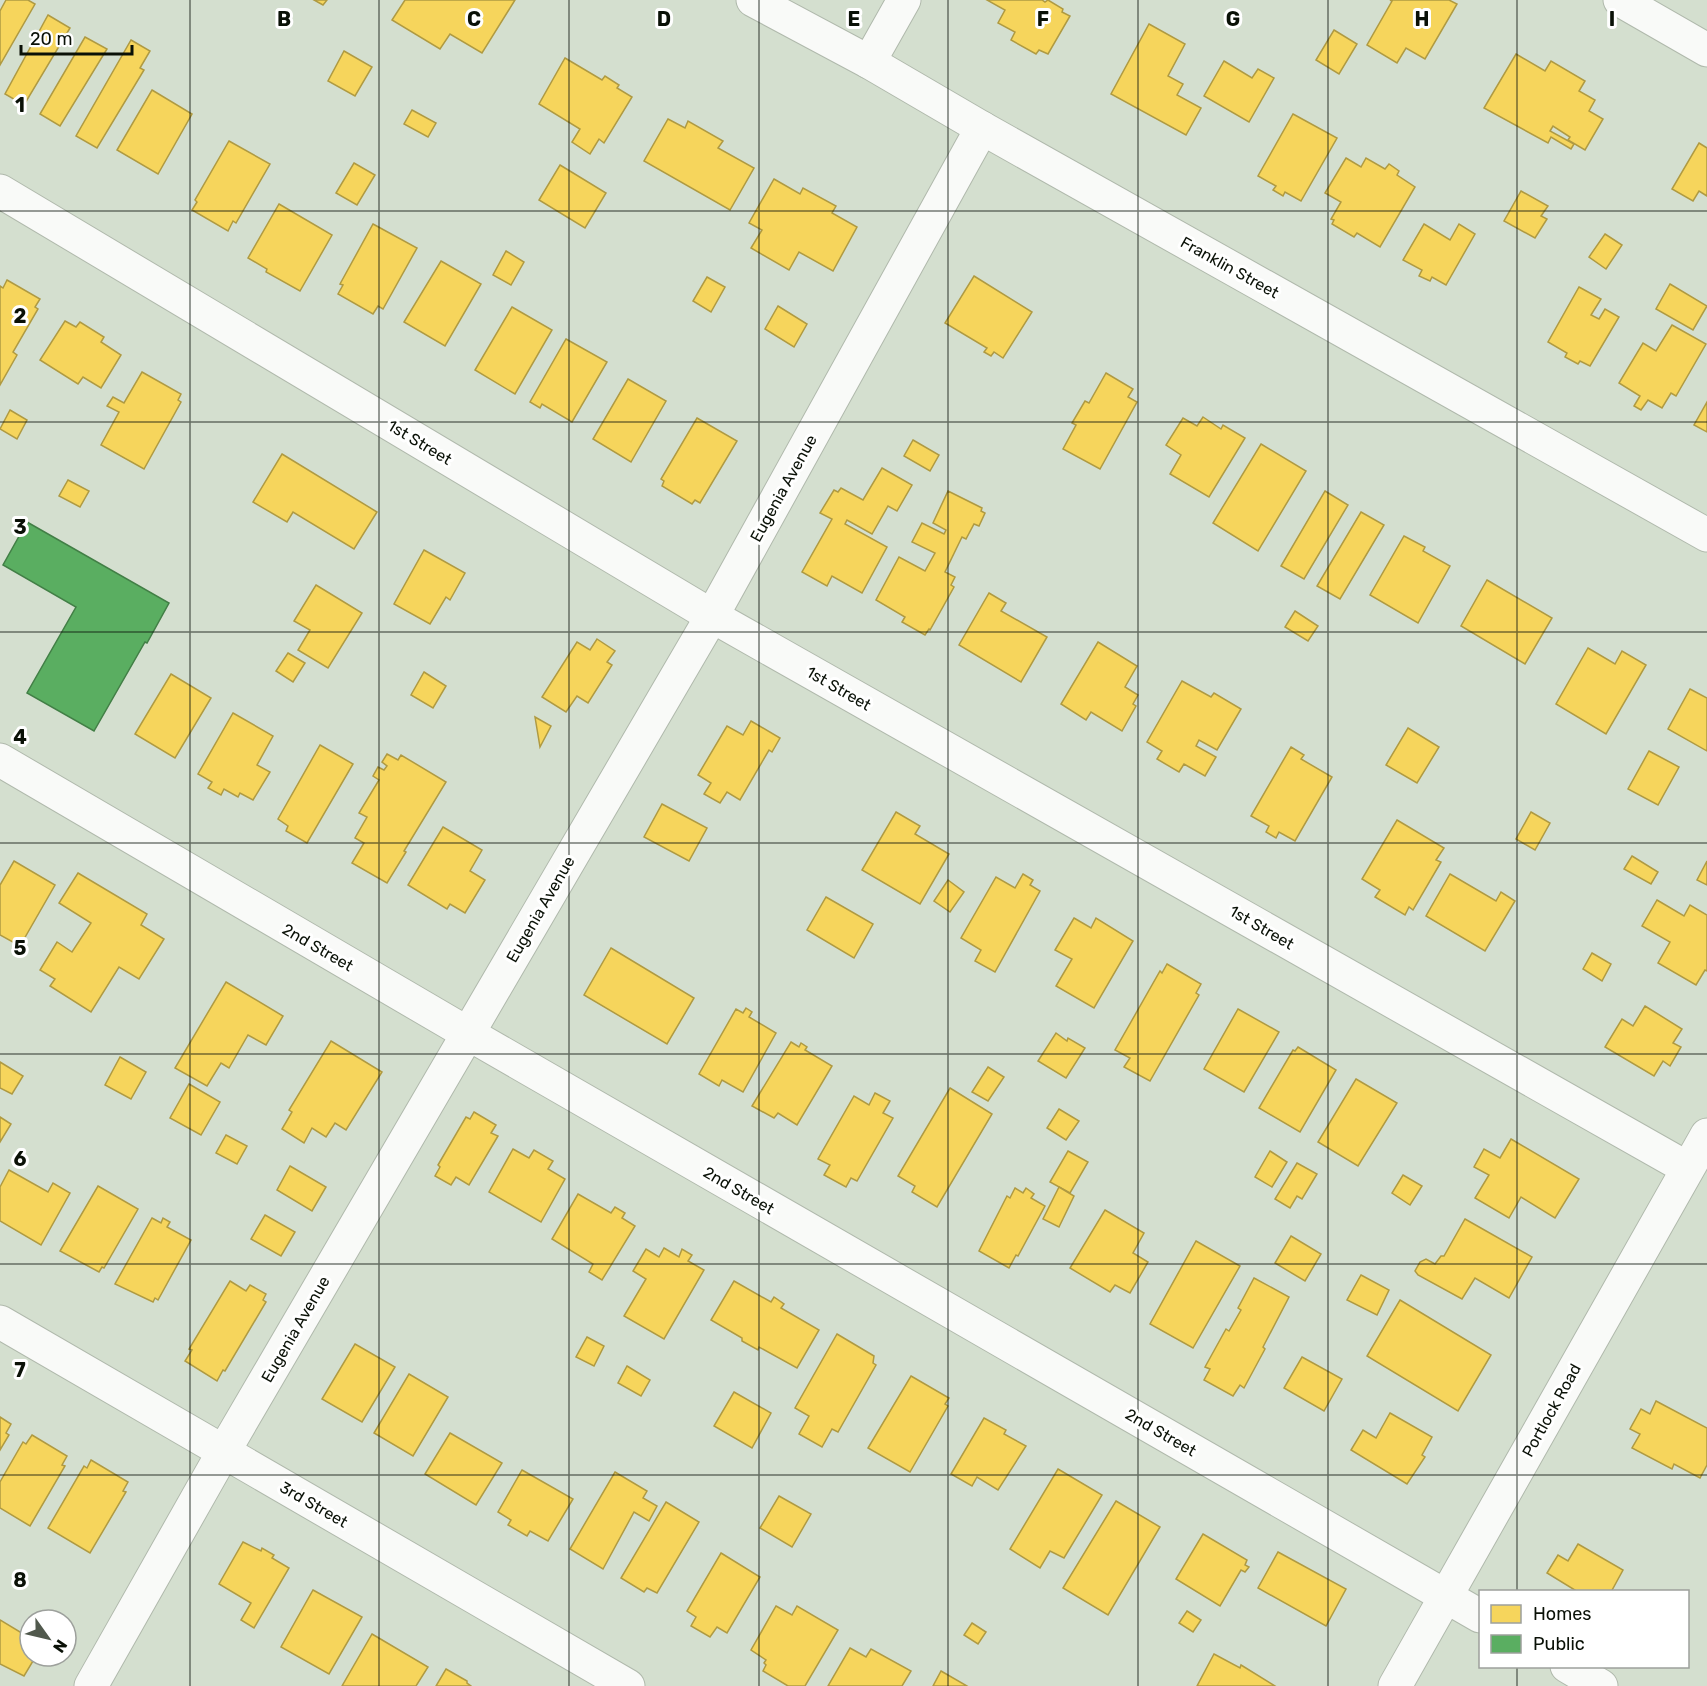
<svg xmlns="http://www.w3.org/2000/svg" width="1707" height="1686" viewBox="0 0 1707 1686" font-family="Rubik,sans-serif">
<rect width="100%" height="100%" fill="#d4dfcf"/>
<g fill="#f6d55c" stroke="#af9a42" stroke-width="1.5">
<path d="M6,0H28L35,4L0,65V11Z"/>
<path d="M314,0H327L323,5Z"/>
<path d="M405,0H515L482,53L450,34L440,49L392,20Z"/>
<path d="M987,0H1042L1045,2L1048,0L1063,9L1062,12L1070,16L1048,54L1039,50L1036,54L1011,40L1015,32L998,23L1005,10Z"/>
<path d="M1390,0H1449L1457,4L1425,59L1406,48L1397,63L1367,45L1392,1Z"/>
<path d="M48,15L70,28L24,105L5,94Z"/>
<path d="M1149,24L1185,44L1168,76L1183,84L1177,95L1201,108L1186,135L1111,94Z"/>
<path d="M1334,30L1357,44L1339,74L1316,60Z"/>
<path d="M85,37L107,49L60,126L40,114Z"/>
<path d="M131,40L150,51L140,68L144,70L97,148L76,136Z"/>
<path d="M344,51L372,67L355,96L328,81Z"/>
<path d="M1516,54L1545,71L1551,61L1585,81L1579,91L1595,100L1589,111L1603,119L1585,150L1568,140L1570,137L1553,126L1550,131L1574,144L1571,149L1551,137L1548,143L1484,108Z"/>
<path d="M565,58L602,80L605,76L619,85L617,88L632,97L604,143L599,139L590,154L572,142L580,129L539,104Z"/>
<path d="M1224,61L1252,78L1258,69L1274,78L1249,122L1204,96Z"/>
<path d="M152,90L192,114L158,174L117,150Z"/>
<path d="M412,110L436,123L428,137L404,124Z"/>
<path d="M1293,114L1337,138L1301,201L1285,192L1283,196L1273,190L1276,186L1258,176Z"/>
<path d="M668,119L685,128L688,121L723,141L718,148L754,168L730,210L644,161Z"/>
<path d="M229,141L270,164L236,223L233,221L228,231L192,210L197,202L195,200Z"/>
<path d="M1699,143L1707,148V196L1699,191L1693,201L1672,189Z"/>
<path d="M1346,158L1361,167L1366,158L1385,169L1389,164L1399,171L1397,175L1415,187L1380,247L1357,233L1354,237L1332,224L1334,220L1331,219L1341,202L1325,193Z"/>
<path d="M354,163L375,175L357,205L336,193Z"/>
<path d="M560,165L606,193L585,228L539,200Z"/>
<path d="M774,179L800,194L803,188L836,206L832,213L857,227L833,271L799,252L789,270L751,248L762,230L749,223Z"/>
<path d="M1521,191L1548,206L1541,216L1547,219L1535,238L1504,221Z"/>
<path d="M279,204L332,235L300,291L266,272L267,269L248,258Z"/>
<path d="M373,224L417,248L383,309L378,306L373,314L338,294L343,285L340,284Z"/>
<path d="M1424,224L1450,240L1459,224L1475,234L1446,285L1432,277L1430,281L1419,276L1422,270L1403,260Z"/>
<path d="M1605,234L1622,245L1606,269L1589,257Z"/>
<path d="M506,251L524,262L511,285L493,275Z"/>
<path d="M441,261L481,284L445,346L404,322Z"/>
<path d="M974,276L1032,312L1003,358L994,352L991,356L984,352L987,348L945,323Z"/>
<path d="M707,277L725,287L711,312L693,301Z"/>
<path d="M7,280L40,299L35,307L38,309L13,352L17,355L0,385V286L3,288Z"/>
<path d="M1670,284L1707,306L1693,330L1656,309Z"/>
<path d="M1579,287L1601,299L1591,315L1599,319L1605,309L1619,317L1590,366L1580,361L1578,364L1565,357L1567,353L1548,342Z"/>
<path d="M778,306L807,324L794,347L765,329Z"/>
<path d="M512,307L552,330L515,394L475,370Z"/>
<path d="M65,321L76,327L80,322L104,337L101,342L121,355L101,388L83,377L78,384L40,360Z"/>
<path d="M1672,325L1706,344L1676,396L1671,393L1662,408L1648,400L1641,410L1634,406L1640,396L1619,383L1643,343L1656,351Z"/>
<path d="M566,339L607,362L572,422L542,404L540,408L530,402Z"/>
<path d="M142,372L181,394L178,400L181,402L144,469L101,445L119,412L107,406L113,397L124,403Z"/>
<path d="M1106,373L1133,389L1128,397L1137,402L1100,469L1063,449L1076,425L1072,423L1085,401L1089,403Z"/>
<path d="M628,379L666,401L631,462L593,439Z"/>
<path d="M1707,402V432L1694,425Z"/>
<path d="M10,410L27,420L17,439L0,429Z"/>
<path d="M1203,417L1221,429L1223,425L1245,438L1209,497L1170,474L1181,455L1166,445L1183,418L1197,426Z"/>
<path d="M697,418L737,441L700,503L695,500L692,504L662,486L664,481L661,479Z"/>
<path d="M913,440L939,455L930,471L904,456Z"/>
<path d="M1261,444L1306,471L1258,551L1213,523Z"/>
<path d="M282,454L377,512L354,549L293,512L287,522L253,502Z"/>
<path d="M882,468L912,485L897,511L888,506L872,534L847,520L845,524L887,547L862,593L832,576L827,586L802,572L832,519L820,513L834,490L838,492L841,488L863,500Z"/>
<path d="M68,480L89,491L80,507L59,496Z"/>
<path d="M948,491L982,508L981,511L985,513L979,526L974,524L966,539L962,537L945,572L955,577L951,585L954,587L930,630L929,629L925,635L902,622L905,617L876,600L899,557L925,571L935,553L912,542L922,523L944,534L946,530L933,523Z"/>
<path d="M1325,491L1348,505L1304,579L1281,566Z"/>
<path d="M1361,512L1384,525L1340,599L1317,586Z"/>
<path d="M1404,536L1425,547L1423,551L1450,566L1418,623L1370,595Z"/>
<path d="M424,550L465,573L450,600L446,597L430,624L394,604Z"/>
<path d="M1487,580L1552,618L1525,664L1461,626Z"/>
<path d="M316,585L362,613L328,668L298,650L310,630L294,621Z"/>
<path d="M989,593L1006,603L1001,611L1047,637L1021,682L959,645Z"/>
<path d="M1295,611L1318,626L1308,641L1285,627Z"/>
<path d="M597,639L615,651L607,662L612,665L588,703L577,696L566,712L542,697L577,642L590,650Z"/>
<path d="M1098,642L1137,666L1125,687L1138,695L1133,704L1136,706L1122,731L1091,712L1086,720L1061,704Z"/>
<path d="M1588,648L1615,664L1622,651L1646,665L1606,734L1556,704Z"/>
<path d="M288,653L305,663L293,682L276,671Z"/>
<path d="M424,672L446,686L433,708L411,695Z"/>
<path d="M171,674L211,698L175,758L135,734Z"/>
<path d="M1182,681L1211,697L1214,693L1241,709L1217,750L1199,740L1196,746L1216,757L1205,776L1184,764L1179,772L1157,759L1162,751L1147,742Z"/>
<path d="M1690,689L1707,698V751L1668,729Z"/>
<path d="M233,713L273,736L257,765L270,772L253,800L240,793L238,797L224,789L221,795L208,788L212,782L198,774Z"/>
<path d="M535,717L551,726L540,747Z"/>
<path d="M751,721L780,738L772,752L769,750L740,800L727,792L720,803L704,794L711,783L698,775L727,726L743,735Z"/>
<path d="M1408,728L1439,747L1417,783L1386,765Z"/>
<path d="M320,745L353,764L307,843L286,831L288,826L278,819Z"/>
<path d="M1291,747L1304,755L1301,759L1332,777L1295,841L1279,832L1276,838L1266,832L1269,826L1251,816Z"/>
<path d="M1649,751L1679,767L1658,805L1628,789Z"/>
<path d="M387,754L398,760L401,755L446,782L404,851L406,852L387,883L352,863L364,843L355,838L367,817L359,813L379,780L373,776L378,767L384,770L387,766L382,762Z"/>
<path d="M662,804L707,828L689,861L644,837Z"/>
<path d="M896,812L920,826L915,834L949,854L920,904L862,870Z"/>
<path d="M1531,812L1550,823L1535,850L1516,839Z"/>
<path d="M1397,820L1444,848L1436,860L1441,862L1413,910L1409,907L1405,915L1375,897L1380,890L1362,879Z"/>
<path d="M443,827L482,850L470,871L485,880L465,913L450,904L447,909L408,885Z"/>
<path d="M1632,856L1658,872L1651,884L1624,869Z"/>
<path d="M14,861L55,885L20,946L0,935V885Z"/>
<path d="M1707,861V885L1697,880Z"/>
<path d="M78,873L147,914L141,925L164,939L139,979L119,967L91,1012L50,986L55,979L40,970L57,942L72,952L91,923L59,903Z"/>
<path d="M1023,874L1033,880L1030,885L1040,891L995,972L975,961L981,950L961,938L996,877L1015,888Z"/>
<path d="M1450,874L1496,901L1501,892L1515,901L1485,951L1426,916Z"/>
<path d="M948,880L964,892L950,912L934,901Z"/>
<path d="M826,897L873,924L854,958L807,930Z"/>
<path d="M1657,900L1684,916L1690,905L1707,915V971L1705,970L1696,985L1658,963L1670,942L1642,926Z"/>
<path d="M1074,918L1091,928L1096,918L1133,941L1094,1008L1056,986L1072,959L1055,950Z"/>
<path d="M611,948L694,998L667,1044L584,995Z"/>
<path d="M1592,953L1611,964L1602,981L1583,969Z"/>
<path d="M1167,964L1201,984L1196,993L1199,995L1150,1081L1124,1067L1130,1058L1115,1050L1160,971L1162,973Z"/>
<path d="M226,982L283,1016L266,1045L248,1035L229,1068L221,1063L207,1086L175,1068Z"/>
<path d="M1645,1006L1682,1029L1673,1043L1681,1047L1670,1066L1663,1061L1654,1076L1605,1047L1622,1019L1633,1026Z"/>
<path d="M746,1008L752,1012L749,1017L776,1033L743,1092L722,1080L719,1086L699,1074L736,1009L743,1013Z"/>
<path d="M1238,1009L1279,1032L1244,1092L1204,1069Z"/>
<path d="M1056,1033L1067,1041L1068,1038L1085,1048L1066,1078L1038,1061Z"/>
<path d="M331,1041L382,1072L346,1130L335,1123L326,1137L312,1128L304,1143L282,1129L292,1112L289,1110Z"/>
<path d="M791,1042L799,1047L801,1043L807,1047L805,1050L832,1066L797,1125L778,1113L774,1118L752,1106Z"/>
<path d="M1298,1047L1336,1070L1300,1132L1259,1108L1293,1050L1295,1051Z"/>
<path d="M120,1057L146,1072L131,1099L105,1085Z"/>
<path d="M0,1062L23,1076L12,1094L0,1088Z"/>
<path d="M988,1067L1004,1077L988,1101L972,1092Z"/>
<path d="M1356,1079L1397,1103L1358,1166L1318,1142Z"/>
<path d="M189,1084L220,1102L201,1135L170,1118Z"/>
<path d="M950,1088L992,1114L937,1207L912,1192L915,1186L898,1176Z"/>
<path d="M875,1093L890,1101L883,1113L893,1118L857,1181L851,1178L846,1187L824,1175L830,1165L818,1159L854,1096L869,1105Z"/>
<path d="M1059,1109L1079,1121L1066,1140L1047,1128Z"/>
<path d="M474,1112L496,1125L491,1133L498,1136L469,1185L456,1177L451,1185L435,1176L440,1167L438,1165L466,1117L470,1119Z"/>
<path d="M0,1117L11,1124L0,1142Z"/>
<path d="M226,1135L247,1146L237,1164L216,1153Z"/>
<path d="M1511,1139L1579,1179L1555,1218L1521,1197L1509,1218L1475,1198L1489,1175L1474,1167L1484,1149L1500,1158Z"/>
<path d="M513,1149L529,1158L534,1150L553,1161L548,1169L565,1179L541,1222L489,1192Z"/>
<path d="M1068,1151L1088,1162L1070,1193L1050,1182Z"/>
<path d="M1270,1151L1287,1162L1272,1187L1255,1177Z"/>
<path d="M1297,1163L1317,1174L1302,1199L1297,1196L1290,1208L1275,1199Z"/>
<path d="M290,1166L326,1187L312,1211L277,1190Z"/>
<path d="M9,1170L48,1192L53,1183L70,1193L41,1245L0,1221V1187Z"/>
<path d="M1403,1175L1422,1186L1410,1205L1392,1193Z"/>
<path d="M98,1186L138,1209L104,1268L102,1267L99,1272L60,1251Z"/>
<path d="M1059,1187L1074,1196L1059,1227L1043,1219Z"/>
<path d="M1015,1188L1023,1193L1026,1188L1034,1194L1031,1198L1045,1206L1018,1256L1016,1255L1009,1268L979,1251L1007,1196L1010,1198Z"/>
<path d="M578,1194L611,1213L615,1207L625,1213L622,1218L635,1226L602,1280L589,1272L593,1264L552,1239Z"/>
<path d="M1105,1210L1144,1233L1133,1253L1148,1262L1130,1293L1115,1285L1110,1292L1070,1268Z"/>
<path d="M265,1215L295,1232L281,1256L251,1239Z"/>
<path d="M152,1218L161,1223L163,1218L170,1222L167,1227L191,1240L158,1300L155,1298L153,1302L115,1284Z"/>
<path d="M1465,1219L1532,1257L1509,1298L1475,1278L1462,1299L1418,1275L1415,1271L1420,1262L1426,1259L1435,1264L1441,1256H1444Z"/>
<path d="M1291,1236L1321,1254L1305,1281L1275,1263Z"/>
<path d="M1196,1241L1240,1266L1193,1348L1150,1324Z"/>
<path d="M664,1248L679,1257L682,1249L692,1255L688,1261L704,1270L664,1339L624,1316L646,1279L633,1271L646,1249L659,1257Z"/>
<path d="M1361,1275L1389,1290L1377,1315L1347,1300Z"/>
<path d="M1254,1278L1289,1297L1263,1347L1265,1349L1244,1388L1240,1385L1233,1396L1204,1380L1210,1369L1205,1367L1226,1329L1229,1331L1241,1310L1238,1308Z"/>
<path d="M230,1281L246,1291L250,1285L266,1294L263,1300L266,1302L225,1371L223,1370L217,1381L185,1361L192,1350L189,1349Z"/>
<path d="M734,1281L771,1302L774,1297L784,1304L781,1308L819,1330L797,1368L759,1347L758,1350L742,1341V1338L711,1320Z"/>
<path d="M1400,1300L1491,1355L1458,1411L1367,1356Z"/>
<path d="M837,1334L874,1356L873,1363L876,1365L838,1432L832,1429L822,1447L799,1434L809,1416L795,1408Z"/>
<path d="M587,1337L604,1346L594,1366L576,1357Z"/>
<path d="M355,1344L395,1367L362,1422L322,1399Z"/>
<path d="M1302,1357L1342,1379L1324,1411L1284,1388Z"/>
<path d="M627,1366L650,1380L641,1396L618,1383Z"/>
<path d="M409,1374L448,1397L413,1456L374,1433Z"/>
<path d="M911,1376L949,1398L945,1404L948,1406L910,1472L868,1448Z"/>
<path d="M734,1392L771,1413L752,1448L714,1426Z"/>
<path d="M1656,1401L1707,1428V1465L1700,1478L1674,1464L1672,1469L1632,1448L1640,1434L1630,1429L1641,1409L1650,1414Z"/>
<path d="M1390,1413L1432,1437L1422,1455L1425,1457L1407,1484L1351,1450L1363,1430L1376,1438Z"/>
<path d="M0,1417L11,1424L6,1433L9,1435L0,1450Z"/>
<path d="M984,1418L1006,1430L1004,1434L1026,1446L998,1490L977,1477L972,1486L951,1474Z"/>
<path d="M450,1433L502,1463L476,1505L425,1474Z"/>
<path d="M32,1435L67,1456L62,1465L65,1466L30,1526L0,1508V1482L23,1442L26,1444Z"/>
<path d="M91,1460L128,1482L123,1491L126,1492L90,1553L48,1528L84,1466L87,1468Z"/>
<path d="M1058,1469L1102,1495L1064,1558L1050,1551L1040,1568L1010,1549Z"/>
<path d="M522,1470L573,1499L548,1541L530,1531L527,1536L508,1525L511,1520L498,1512Z"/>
<path d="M615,1472L647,1491L643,1498L657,1506L649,1521L634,1512L603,1569L570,1549Z"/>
<path d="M779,1496L811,1514L792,1547L760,1528Z"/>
<path d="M1116,1501L1160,1527L1108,1615L1063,1588Z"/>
<path d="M666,1502L699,1522L657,1593L647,1588L644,1592L621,1578Z"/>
<path d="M1203,1534L1247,1560L1245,1565L1249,1567L1245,1572L1241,1570L1220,1606L1176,1579Z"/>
<path d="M243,1542L261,1551L262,1548L274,1555L272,1558L289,1568L254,1628L241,1620L251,1603L219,1584Z"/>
<path d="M1578,1544L1623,1570L1611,1592H1578L1547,1573L1558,1555L1568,1561Z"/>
<path d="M1278,1552L1346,1589L1326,1626L1258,1588Z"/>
<path d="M721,1553L760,1577L727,1633L717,1627L710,1637L691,1626L696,1617L687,1611Z"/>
<path d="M313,1590L362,1617L329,1674L281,1647Z"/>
<path d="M776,1606L792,1615L797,1606L838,1630L805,1686H788L763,1671L766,1665L764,1663L766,1660L751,1650Z"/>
<path d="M1187,1611L1201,1620L1193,1632L1179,1623Z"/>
<path d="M0,1620L30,1638V1656H36L24,1676L0,1664Z"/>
<path d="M972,1623L986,1632L978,1644L964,1635Z"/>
<path d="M372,1634L428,1667L416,1686H342Z"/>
<path d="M850,1648L866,1657L871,1649L911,1671L902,1686H828Z"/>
<path d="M1214,1654L1240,1668L1241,1665L1275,1686H1197Z"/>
<path d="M446,1669L467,1681V1683L471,1686H436Z"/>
<path d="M941,1671L967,1686H933Z"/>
</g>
<path fill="#5aae61" stroke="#427f46" stroke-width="1.5" d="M27,522L169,603L147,643L145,642L94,731L27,693L76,607L3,565Z"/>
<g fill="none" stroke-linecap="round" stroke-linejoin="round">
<defs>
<g id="minor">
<path d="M753,0L869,62L982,128L1707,535"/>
<path d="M1620,0L1707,50"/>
<path d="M869,62L904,0"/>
<path d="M0,191L712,616L1687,1168"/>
<path d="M0,760L467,1033L1480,1616"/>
<path d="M0,1322L628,1686"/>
<path d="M1567,1666L1601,1686"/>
<path d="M91,1686L224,1451L712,616L982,128"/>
</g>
<path id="secondary" d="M1395,1686L1707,1135"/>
</defs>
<use href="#minor" stroke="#b0b9ac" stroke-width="35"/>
<use href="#secondary" stroke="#b0b9ac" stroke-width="35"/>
<use href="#minor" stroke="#f9faf8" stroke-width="33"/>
<use href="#secondary" stroke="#f9faf8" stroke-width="33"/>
</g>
<path fill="none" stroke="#0a1107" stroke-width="1.5" stroke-opacity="0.55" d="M190,0V1686M379,0V1686M569,0V1686M759,0V1686M948,0V1686M1138,0V1686M1328,0V1686M1517,0V1592M0,211H1707M0,422H1707M0,632H1707M0,843H1707M0,1054H1707M0,1264H1707M0,1475H1707M1517,1666V1686"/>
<g text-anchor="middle" stroke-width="6" stroke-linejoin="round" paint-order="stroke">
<g font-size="16" fill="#0a1107" stroke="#fff">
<text transform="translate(1230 267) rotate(29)" y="6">Franklin Street</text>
<text transform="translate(420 442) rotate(31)" y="6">1st Street</text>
<text transform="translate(783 488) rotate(-61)" y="6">Eugenia Avenue</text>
<text transform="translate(839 688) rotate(30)" y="6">1st Street</text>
<text transform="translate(540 909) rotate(-60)" y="6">Eugenia Avenue</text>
<text transform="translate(1262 927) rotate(30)" y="6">1st Street</text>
<text transform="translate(318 947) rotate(30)" y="6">2nd Street</text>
<text transform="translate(739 1190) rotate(30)" y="6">2nd Street</text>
<text transform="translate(295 1329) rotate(-60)" y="6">Eugenia Avenue</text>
<text transform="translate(1551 1410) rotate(-61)" y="6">Portlock Road</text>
<text transform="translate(1161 1432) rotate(30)" y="6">2nd Street</text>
<text transform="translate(314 1504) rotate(30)" y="6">3rd Street</text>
</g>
</g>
<g font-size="20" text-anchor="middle" font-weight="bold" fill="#0a1107" stroke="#fff" stroke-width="6" stroke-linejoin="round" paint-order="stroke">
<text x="284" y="26">B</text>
<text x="474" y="26">C</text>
<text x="664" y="26">D</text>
<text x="854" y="26">E</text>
<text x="1043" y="26">F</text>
<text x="1233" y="26">G</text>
<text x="1422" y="26">H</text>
<text x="1612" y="26">I</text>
<text x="20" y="112">1</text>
<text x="20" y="323">2</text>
<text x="20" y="534">3</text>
<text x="20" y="744">4</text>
<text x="20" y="955">5</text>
<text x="20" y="1166">6</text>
<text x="20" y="1377">7</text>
<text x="20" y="1587">8</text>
</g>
<rect x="1479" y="1590" width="210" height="78" fill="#ffffff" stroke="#9da09c" stroke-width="1.5"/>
<rect x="1491" y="1605" width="30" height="18" fill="#f6d55c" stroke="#9da09c" stroke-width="1.5"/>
<text x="1533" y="1620" font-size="18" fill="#0a1107">Homes</text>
<rect x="1491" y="1635" width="30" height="18" fill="#5aae61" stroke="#9da09c" stroke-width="1.5"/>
<text x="1533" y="1650" font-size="18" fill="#0a1107">Public</text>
<g transform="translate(48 1638) rotate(124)"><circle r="28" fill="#ffffff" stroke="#9da09c" stroke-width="1.5"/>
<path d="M0-4.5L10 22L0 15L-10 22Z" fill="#51594d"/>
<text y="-9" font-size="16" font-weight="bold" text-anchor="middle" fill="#0a1107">N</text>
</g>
<path d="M21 45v9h111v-9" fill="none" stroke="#0a1107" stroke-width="3"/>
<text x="30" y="45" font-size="18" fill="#0a1107" stroke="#ffffff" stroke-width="4.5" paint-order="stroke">20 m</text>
</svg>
